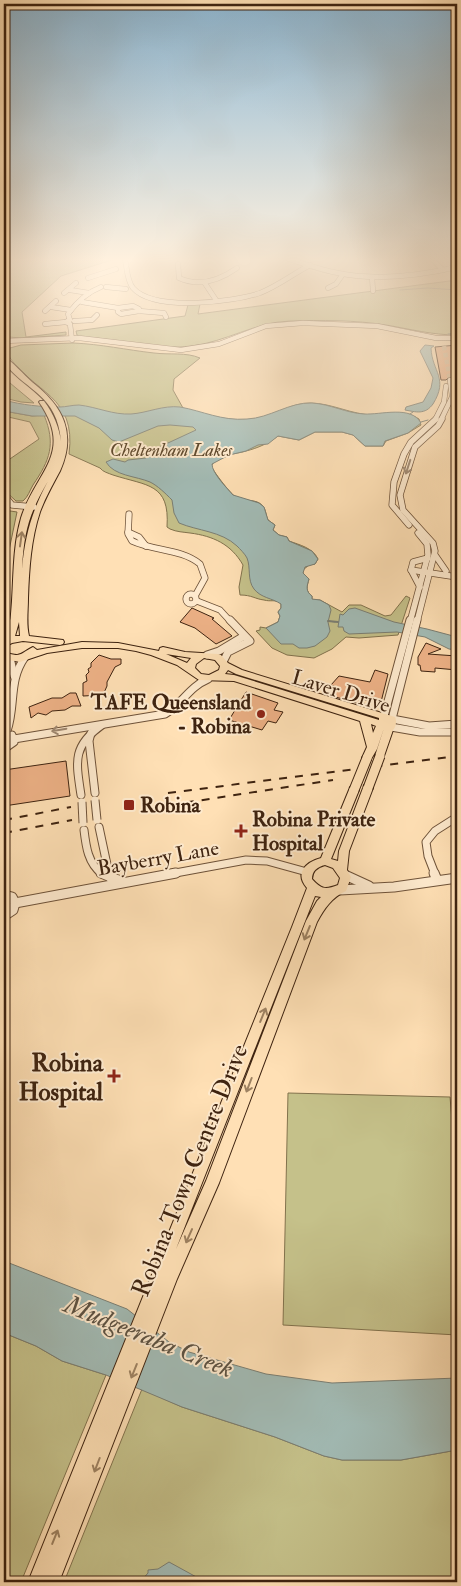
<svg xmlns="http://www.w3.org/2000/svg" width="461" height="1586" viewBox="0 0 461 1586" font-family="'IM FELL Double Pica',serif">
<rect width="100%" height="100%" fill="#ffe0b5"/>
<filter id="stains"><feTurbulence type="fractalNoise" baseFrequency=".004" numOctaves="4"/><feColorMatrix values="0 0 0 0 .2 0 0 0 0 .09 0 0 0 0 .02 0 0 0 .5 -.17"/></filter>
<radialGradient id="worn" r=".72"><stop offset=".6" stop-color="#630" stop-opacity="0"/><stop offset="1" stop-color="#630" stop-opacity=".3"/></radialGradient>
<g fill="#c5c18a" stroke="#82724d">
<path d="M4,259H115L61,276L22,312L26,337L66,332V335L22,338L8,337L4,332L7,303L4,294Z"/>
<path d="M457,280V335C432,335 410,329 386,325C355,320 321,320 290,321C255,322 226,342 191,346C155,351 117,338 81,337L77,335L76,331L185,316L188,305L200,304L198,314Z"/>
<path d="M73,343C100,344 127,350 154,353C170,355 186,352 200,358L174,379L173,390L183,408C209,416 236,424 263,417C279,413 292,403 310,403C332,403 352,415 374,415C390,415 404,409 419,419L421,425L408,433L386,441L383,446H365L353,435L342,432H315L299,440L278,436C269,443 258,448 246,451C240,453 235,453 229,455C224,457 221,459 215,461L211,466C214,472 231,495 237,498C245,502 256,498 263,506C266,510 266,516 268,520L275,525L273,530L279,535L287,537L289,541C300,545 313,548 318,559L315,564L309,565L303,570V573L309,579C307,586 305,591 312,596V600H320L342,612L349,605H361L385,616L391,615L406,596L410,598L398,635L359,638L346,637L332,649L314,658L287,655L272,648L256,631L260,630V627L266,628L278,622L280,616L278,612L281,608V603C275,599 271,602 264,600C255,599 252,595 240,595L239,587L243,565C231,544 213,536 190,533C183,532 177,532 170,529L167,527C170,483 147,486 113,475C108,473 103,472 100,468L69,454C77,395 33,393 8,355L10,348L21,345Z"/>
<path d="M4,378L34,403L21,402L4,398Z"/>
<path d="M4,411L32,416L44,415C56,444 50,460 33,485C30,490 28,497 23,501H16L4,490V463L39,439L30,422L4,416Z"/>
<path d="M4,510L17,512L6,565H4Z"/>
<path d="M288,1093L450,1097L457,1179V1335L283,1325Z"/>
<path d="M4,1333L36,1346L62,1361L106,1375L21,1582H4Z"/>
<path d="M142,1389L182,1407L275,1437L324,1456L342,1460H401L457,1450V1582H64Z"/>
</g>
<g fill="#a2bbb5" stroke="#7a7e73">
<path d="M425,345L434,346L431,348C432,372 449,378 433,404C425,415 416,412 405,410L406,407L423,402L431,388L433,378L420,351Z"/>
<path d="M4,400C22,405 41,407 60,407C66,407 72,405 79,405C97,407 113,415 131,414C147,413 163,405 180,407C203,411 221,421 247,419C270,418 289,402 312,403C330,404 346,413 364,414C381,415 411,405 421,423L408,433L385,441L383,446H365L353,435L342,432H315L299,440L278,436L268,444L258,445L246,451L229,455L212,464C212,473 226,487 233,495L259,503L264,507L268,520L275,525L273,530L279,535L287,537L289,541L312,551L318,559L315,564L305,567L303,573L309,579C307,586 305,591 312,596V599L320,600L329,605L331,610L328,622L330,631L327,637L315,646L307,648H299L293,644H281L266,628L278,622L280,616L278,612L281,608V604C272,598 261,598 254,589C247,580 251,568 247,558C245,554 240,549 237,546C221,531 198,531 179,523L174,513L172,500C165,493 158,486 150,482C136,476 114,476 106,462L113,459L125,462L128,460L146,458L155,449L196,430L193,427L170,425L158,426L119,442L112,440L99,428L75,416H32L4,411Z"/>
<path d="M355,608L394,622L427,629L457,637V650L449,649L425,637L397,632L349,634L344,631L343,627H338L340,614L343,615L349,609Z"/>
<path d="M4,1261L127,1309L169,1342L189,1352L266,1374L332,1383L457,1378V1450L401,1460H342L324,1456L275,1437L182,1407L106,1375L62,1361L36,1346L4,1333Z"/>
<path d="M169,1562L200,1579L202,1582H140L148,1573V1570L158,1569Z"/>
</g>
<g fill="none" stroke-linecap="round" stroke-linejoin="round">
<g stroke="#7a7e73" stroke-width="1">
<path d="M4,261L29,259"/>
<path d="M400,290L428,288L457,290"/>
<path d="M448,334L457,333"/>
<path d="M410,414L413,412"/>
<path d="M421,422L428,420"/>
<path d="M4,572V621"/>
<path d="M328,621L335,622"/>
</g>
<path stroke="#7a7e73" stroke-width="2" d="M328,621L338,622"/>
</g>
<g fill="#edb186" stroke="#3e2310">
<path d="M457,345V380H454L450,376L446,380H441L435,347Z"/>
<path d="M192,608L214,618L212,619L232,636L216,644L195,628L180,622Z"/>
<path d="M426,643L441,649L428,654L457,656V670L435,668V672L421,671L420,665H418V657Z"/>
<path d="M99,655L111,659H121V664L115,667L107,682V686L103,695L83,696V683L87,681L86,675L89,672L88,669L91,667V663Z"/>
<path d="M375,670L388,674L381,702L363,700L364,704H360L332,696L334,691L341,689L331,685L339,676L370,682Z"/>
<path d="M246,692L278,703L274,710L283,712L276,723L268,721L262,730L229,720Z"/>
<path d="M70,693H76L81,706H72L65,710L52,711L46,715L38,713L31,718L29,707L52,698H62Z"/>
<path d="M66,761L70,796L4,806V770Z"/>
</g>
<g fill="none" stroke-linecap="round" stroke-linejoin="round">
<path stroke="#d8ba94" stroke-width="4.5" stroke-dasharray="4.5 2.5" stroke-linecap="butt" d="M444,346L450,380"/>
<defs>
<g id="minor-far3">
<path d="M125,259C127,268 127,281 133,288C154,312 233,302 260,293C278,286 293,274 310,265"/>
<path d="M289,259C305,264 321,270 338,273C377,281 418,276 457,267"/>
<path d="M432,259L443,270"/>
<path d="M178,264L179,278C199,287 220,280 237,268"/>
<path d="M372,277L373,291"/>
<path d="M88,278L116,269"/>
<path d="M204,282L216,300"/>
<path d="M106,287L126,289"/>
<path d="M328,288L336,284L343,274"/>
<path d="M70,290L89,293"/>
<path d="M64,293L76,283"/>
<path d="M82,302L118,308L133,306L139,309V311"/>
<path d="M51,307L71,310"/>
<path d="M118,308V312L121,314L139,311L164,313L166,317"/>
<path d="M45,311L56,301"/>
<path d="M69,320L66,322L70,324L72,340"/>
<path d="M70,320L68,314C76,303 88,292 101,287"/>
<path d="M74,321L92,320L97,315"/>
<path d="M45,324L66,322"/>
<path d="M5,341L79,338L181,350L219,344L266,326L303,323L377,326L436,338H457"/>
<path d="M435,420L444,402L446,386"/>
<path d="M441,420L452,397L450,380"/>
</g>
<g id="minor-far2">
<path d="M4,495L12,505L34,507"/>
<path d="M129,514L128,534L132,541C154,551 182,549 200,564L205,578L195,596"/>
<path d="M409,525L392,505L394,482L404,454L411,442L436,419"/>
<path d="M128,532L139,537L146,546"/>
<path d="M435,555L446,571"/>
<path d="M411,570L457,577"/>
<path d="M420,587L411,570L413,562L428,558"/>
<circle cx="191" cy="599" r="5"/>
<path d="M197,601L220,610L231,622"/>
<path d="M410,622L428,555L427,544L418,533"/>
<path d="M417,622L435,551L433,543L403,510L400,495L415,447L438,426L442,419"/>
</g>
<g id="minor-far1">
<path d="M417,620L392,719L429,726L457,724"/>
<path d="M207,655L219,651L244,636"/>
<path d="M6,657L11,662L14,676"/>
<path d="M223,662L228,652L250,641L230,620"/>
<path d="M384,716L410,620"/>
<path d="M391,727L420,732H457"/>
<path d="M7,731C16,705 8,681 25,657"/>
<path d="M91,733L89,741L95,793"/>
<path d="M14,739L165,714C182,704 189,687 208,679"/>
<path d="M4,749L14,742L12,735"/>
<path d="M81,795C76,762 72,746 102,725"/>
<path d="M99,827L109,874"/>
<path d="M84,830C86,847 88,863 102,874"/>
<path d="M170,874L246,860L267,861L307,872"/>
<path d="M435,874L428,856L426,842L435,831L457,817"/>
</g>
<g id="minor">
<path d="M101,873L123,882"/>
<path d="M109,873L111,878"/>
<path d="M434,873L437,880"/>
<path d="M345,875L369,886"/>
<path d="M340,890L394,887L457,878"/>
<path d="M4,895L12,897L15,903L13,910L4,916"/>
<path d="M15,903L176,873"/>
</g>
<g id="major">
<path d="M4,338L6,339L9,344L4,349Z"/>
<path d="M4,357C12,361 24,375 32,382C63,406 77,433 60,471C53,484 45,498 40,512C31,539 29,569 28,598C28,611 26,624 29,636L63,640L64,642L63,644L60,645L23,641L12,643L4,647C4,638 10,626 11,614C14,582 12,549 21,518C35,472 75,454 39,402L40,401H44C54,414 59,428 61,441C57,395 29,393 4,363ZM48,481C32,511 25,535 22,569C24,531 29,514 48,481ZM19,622L20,636H15Z"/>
<path d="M82,642L118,643L159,651L160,648L163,647L185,652L218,654L221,655L228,663L242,670L395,717C397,720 396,728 393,730L383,759L380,760L375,756L384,728L377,749L370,761L367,762L362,758L367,747L360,721L234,681L199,680L177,665L151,655L136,651L118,648H82L47,653L20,662L4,659V652C22,658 19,654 33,647L37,650ZM166,654L191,658L187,663ZM204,658L215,660L220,666L219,670L209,675L201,674L195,668L196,664ZM228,670L236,674L379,718V720L234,675L225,674ZM371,724L376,726L373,733Z"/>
<path d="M368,784L372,785L373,788L349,851L347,870L351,877L346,891C332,897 324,909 317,922L219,1183L177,1279L59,1582H28L292,927L307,888C294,873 306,862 321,858L349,790L350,787H358L359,790L331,859L338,861L339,851L363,788L364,785ZM325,865L333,868L340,878L338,885C325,890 321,889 312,879C312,871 317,867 325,865ZM315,896L321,897L317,901L306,921L206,1181L176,1249Z"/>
</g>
</defs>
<use href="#minor-far3" stroke="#6e5239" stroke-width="5.5"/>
<use href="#minor-far2" stroke="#6e5239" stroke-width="7"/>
<use href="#minor-far1" stroke="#6e5239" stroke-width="9"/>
<use href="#minor" stroke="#6e5239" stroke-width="11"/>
<use href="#major" stroke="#3e2310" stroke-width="2"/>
<use href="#minor-far3" stroke="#ffebcf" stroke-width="4.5"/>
<use href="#minor-far2" stroke="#ffebcf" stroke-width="5.5"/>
<use href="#minor-far1" stroke="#ffebcf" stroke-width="7"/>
<use href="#minor" stroke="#ffebcf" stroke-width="9"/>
<use href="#major" fill="#ffe0b5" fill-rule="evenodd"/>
<g stroke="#3e2310" stroke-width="2" stroke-dasharray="8 8" stroke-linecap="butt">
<path d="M168,793L457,756"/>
<path d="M170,805L333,780"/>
<path d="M4,820L71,807"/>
<path d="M4,833L72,820"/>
</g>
<defs>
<g id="minor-bridge">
<path d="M95,800L97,820"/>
<path d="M82,802L83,823"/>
</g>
<g id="major-bridge">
<path d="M368,788L380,756"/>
<path d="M354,790L367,758"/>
</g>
</defs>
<use href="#minor-bridge" stroke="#6e5239" stroke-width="9" stroke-linecap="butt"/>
<use href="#major-bridge" stroke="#3e2310" stroke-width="11" stroke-linecap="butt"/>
<use href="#minor-bridge" stroke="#ffebcf" stroke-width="7"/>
<use href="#major-bridge" stroke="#ffe0b5" stroke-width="9"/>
</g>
<defs><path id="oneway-shaft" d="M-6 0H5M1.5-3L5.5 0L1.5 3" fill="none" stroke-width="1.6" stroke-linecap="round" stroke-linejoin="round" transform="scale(1.25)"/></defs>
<g stroke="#9e8770">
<use href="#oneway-shaft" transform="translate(408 467) rotate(108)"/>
<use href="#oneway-shaft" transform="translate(59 730) rotate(170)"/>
</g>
<g stroke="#9e8262">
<use href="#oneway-shaft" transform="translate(21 539) rotate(-82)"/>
<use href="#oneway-shaft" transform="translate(307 933) rotate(112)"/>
<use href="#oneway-shaft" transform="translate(263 1015) rotate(-68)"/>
<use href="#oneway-shaft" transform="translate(249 1085) rotate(111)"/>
<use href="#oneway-shaft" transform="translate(189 1236) rotate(114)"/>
<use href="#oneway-shaft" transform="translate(134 1371) rotate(112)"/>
<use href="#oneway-shaft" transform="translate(97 1465) rotate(111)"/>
<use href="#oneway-shaft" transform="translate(55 1537) rotate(-68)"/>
</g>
<linearGradient id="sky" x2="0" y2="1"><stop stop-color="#8cb7d4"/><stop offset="0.54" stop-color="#fff1de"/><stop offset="1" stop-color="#fff1de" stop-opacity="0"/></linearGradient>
<rect width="461" height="481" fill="url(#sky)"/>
<g fill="#8f2418" stroke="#ffebcf" stroke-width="2">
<circle cx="261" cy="714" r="5"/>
<rect x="123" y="799" width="12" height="12" rx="2.5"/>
<path d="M238.5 823.5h5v5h5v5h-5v5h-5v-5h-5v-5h5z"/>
<path d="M111.5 1068.5h5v5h5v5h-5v5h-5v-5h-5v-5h5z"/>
</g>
<g text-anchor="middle" stroke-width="4" stroke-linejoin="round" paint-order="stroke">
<g font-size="18" font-style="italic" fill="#604a2e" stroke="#ffebcf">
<text x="171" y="456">Cheltenham Lakes</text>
</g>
<g font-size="21" fill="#3e2310" stroke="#ffebcf">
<text transform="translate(341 691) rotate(17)" y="7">Laver Drive</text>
<text transform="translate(158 858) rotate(-10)" y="7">Bayberry Lane</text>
</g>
<g font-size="21" font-weight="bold" fill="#3e2310" stroke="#ffebcf" text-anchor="start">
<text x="251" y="709" text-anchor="end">TAFE Queensland<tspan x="251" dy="24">- Robina</tspan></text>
<text x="140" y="812">Robina</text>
<text x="252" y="826">Robina Private<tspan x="252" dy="24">Hospital</tspan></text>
</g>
<g font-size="25" font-weight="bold" fill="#3e2310" stroke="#ffebcf" text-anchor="end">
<text x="103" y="1071">Robina<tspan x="103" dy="29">Hospital</tspan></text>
</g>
<g font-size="25" fill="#3e2310" stroke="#ffebcf">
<text transform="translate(189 1170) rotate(-68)" y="9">Robina Town Centre Drive</text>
</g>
<g font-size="26" font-style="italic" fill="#5c5142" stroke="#ffebcf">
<text transform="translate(149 1336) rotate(22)" y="9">Mudgeeraba Creek</text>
</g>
</g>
<rect width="461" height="1586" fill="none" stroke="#ffe0b5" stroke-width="20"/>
<rect x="5" y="5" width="451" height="1576" fill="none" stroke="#3e2310" stroke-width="2.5"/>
<rect x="10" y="10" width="441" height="1566" fill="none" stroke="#3e2310"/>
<rect width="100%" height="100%" filter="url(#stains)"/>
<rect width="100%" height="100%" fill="url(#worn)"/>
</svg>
